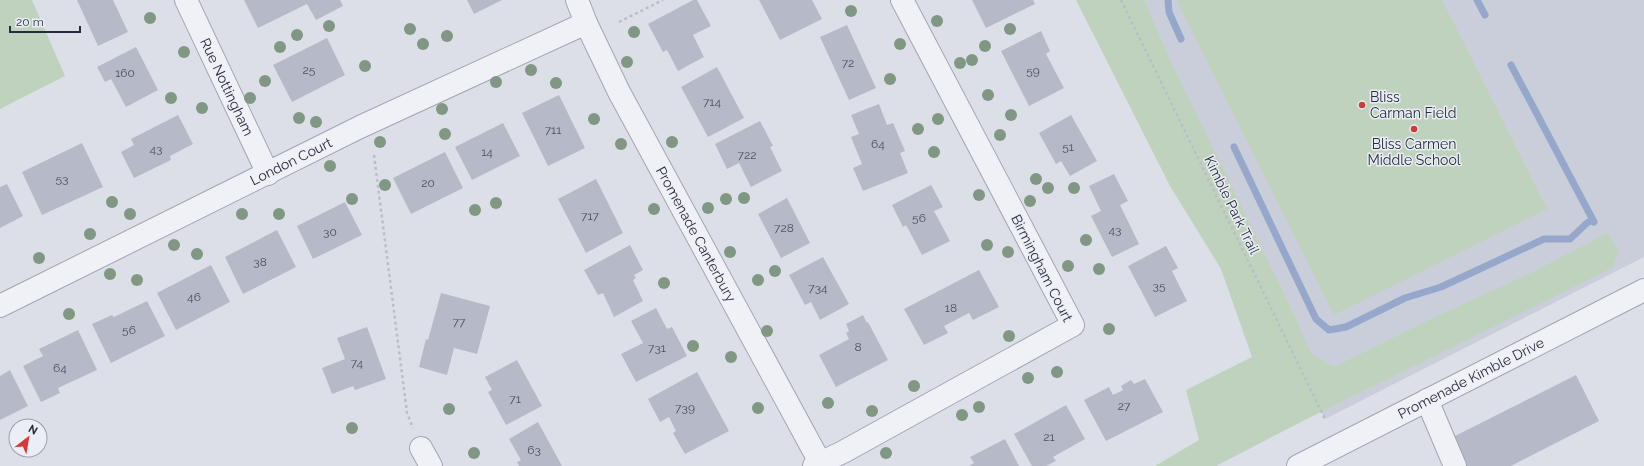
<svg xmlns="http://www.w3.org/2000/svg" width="1644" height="466" viewBox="0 0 1644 466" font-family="Raleway,sans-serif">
<rect width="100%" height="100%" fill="#dddfe8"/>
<path fill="#caceda" d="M1121,0H1644V257L1325,419Z"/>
<g fill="#bfd2bd">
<path d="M0,0H32L65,76L0,109Z"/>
<path d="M1076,0H1144L1171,62L1288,302L1311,353L1334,367L1435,317L1533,272L1607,233L1619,252L1612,268L1307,419L1216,466H1155L1199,440L1186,390L1252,357L1221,269L1170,186Z"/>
<path d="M1179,0H1442L1547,209L1334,315L1177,1Z"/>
</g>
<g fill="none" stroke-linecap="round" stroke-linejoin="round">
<g stroke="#95a7cb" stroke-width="7">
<path d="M1168,0L1169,12L1181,39"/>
<path d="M1477,0L1485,15"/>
<path d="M1511,65L1594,222"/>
<path d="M1234,147L1316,319L1329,330L1346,327L1405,298L1441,287L1544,239H1570L1587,223L1592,220"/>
</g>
</g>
<g fill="#b6bac8">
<path d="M77,0H113L128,32L98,46Z"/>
<path d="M244,0H340L343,6L316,20L307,4L258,28Z"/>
<path d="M467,0H502L474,14Z"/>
<path d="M693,0H697L711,26L693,35L704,57L678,71L667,50L663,52L648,24Z"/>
<path d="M759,0H812L822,19L780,40Z"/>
<path d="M972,0H1033L1035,4L986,28Z"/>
<path d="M847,25L876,88L849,100L820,37Z"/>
<path d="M1041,31L1050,51L1046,54L1064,88L1029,106L1001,51Z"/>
<path d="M327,38L345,75L292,102L273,65Z"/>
<path d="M136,47L158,90L126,107L111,79L105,82L97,67Z"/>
<path d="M717,67L744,118L708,137L681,87Z"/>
<path d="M559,95L585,148L548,166L522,113Z"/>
<path d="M879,104L887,125L893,123L905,151L900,153L908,173L863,191L853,168L862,164L851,137L859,134L851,115Z"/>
<path d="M178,115L193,144L170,156L171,160L134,178L121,152L134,145L131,139Z"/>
<path d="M1071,115L1097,161L1070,176L1061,161L1056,164L1039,133Z"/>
<path d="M760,121L773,146L770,147L782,171L751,187L739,163L727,169L715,144Z"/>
<path d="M503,123L520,156L472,180L455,147Z"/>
<path d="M82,143L103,187L42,215L22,172Z"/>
<path d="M445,152L463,188L411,214L393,178Z"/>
<path d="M1114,174L1128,201L1120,205L1139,244L1112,257L1091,216L1101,211L1089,186Z"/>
<path d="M596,179L623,233L586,253L558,199Z"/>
<path d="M7,184L23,216L0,228V187Z"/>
<path d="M931,185L943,207L934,211L950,241L922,255L906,225L903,227L892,205Z"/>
<path d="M787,198L810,243L781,258L758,214Z"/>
<path d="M345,202L362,235L313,259L297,226Z"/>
<path d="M277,230L296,267L243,294L225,257Z"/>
<path d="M630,245L643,270L634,275L636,278L633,280L643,301L614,317L603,293L598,295L584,270Z"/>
<path d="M1166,246L1178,268L1172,271L1187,301L1155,317L1128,266Z"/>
<path d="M823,257L849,304L820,320L811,302L805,305L789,275Z"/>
<path d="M211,265L230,302L176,330L157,293Z"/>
<path d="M979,270L999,307L973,320L969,313L944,326L948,333L924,345L904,309Z"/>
<path d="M441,293L490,306L477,354L454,348L447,375L419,367L426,339L428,340Z"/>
<path d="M147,301L165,336L111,363L92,324L112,315L114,317Z"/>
<path d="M656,308L667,329L672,327L687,356L636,382L621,354L643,343L631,321Z"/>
<path d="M863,315L867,323L868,322L888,360L836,387L819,355L849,339L846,333L849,331L846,324Z"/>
<path d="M367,327L386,379L355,390L353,386L332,394L322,368L345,359L337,338Z"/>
<path d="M78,330L97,370L58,388L60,393L41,402L23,366L43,356L39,349Z"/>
<path d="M517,360L542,406L506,425L488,392L492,390L485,377Z"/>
<path d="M10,370L28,406L0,420V376Z"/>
<path d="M697,372L729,431L685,454L673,433L676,431L669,417L660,422L648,399Z"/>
<path d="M1576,375L1599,421L1511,466H1460L1447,440Z"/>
<path d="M1145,379L1163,412L1106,441L1084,400L1109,387L1113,395L1123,390L1121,386L1131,380L1134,384Z"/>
<path d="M1066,405L1085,439L1053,457L1056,461L1046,466H1032L1014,434Z"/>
<path d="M538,422L562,466H519L517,462L521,460L509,439Z"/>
<path d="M1005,439L1019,466H969L974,463L970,457Z"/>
</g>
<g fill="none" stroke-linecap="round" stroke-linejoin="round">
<defs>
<g id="minor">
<path id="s1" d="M186,0L268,174"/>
<path id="s2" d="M577,0L586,23L619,92L822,466"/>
<path id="s3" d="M0,306L360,127L586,23"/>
<path d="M1427,400L1455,466"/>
<path d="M421,448L431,466"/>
<path d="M814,466L843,452L1073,325L902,0"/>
<path id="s4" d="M1298,466L1644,290"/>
</g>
</defs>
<use href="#minor" stroke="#a2a5b2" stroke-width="24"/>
<g stroke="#babec6" stroke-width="2.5" stroke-dasharray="3 3" stroke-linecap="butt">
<path d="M1121,0L1325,419"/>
<path d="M619,22L663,0"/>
<path d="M374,155L407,413L413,428"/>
</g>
<use href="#minor" stroke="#eff1f6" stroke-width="22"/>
</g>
<g fill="#809784">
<circle cx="851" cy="11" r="6"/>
<circle cx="150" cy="18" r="6"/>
<circle cx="937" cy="21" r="6"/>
<circle cx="329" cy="26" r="6"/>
<circle cx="410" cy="29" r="6"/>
<circle cx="1010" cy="29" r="6"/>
<circle cx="634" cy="32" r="6"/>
<circle cx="297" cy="35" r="6"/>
<circle cx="447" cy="36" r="6"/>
<circle cx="423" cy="44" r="6"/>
<circle cx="900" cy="44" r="6"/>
<circle cx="985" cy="46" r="6"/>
<circle cx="280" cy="47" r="6"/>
<circle cx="184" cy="52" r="6"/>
<circle cx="972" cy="60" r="6"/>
<circle cx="627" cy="62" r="6"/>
<circle cx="960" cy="63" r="6"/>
<circle cx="365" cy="66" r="6"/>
<circle cx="531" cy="70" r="6"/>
<circle cx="890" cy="79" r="6"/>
<circle cx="265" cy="81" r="6"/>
<circle cx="496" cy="82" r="6"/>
<circle cx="556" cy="83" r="6"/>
<circle cx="988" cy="95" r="6"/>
<circle cx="171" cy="98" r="6"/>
<circle cx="250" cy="98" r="6"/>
<circle cx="202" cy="108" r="6"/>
<circle cx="442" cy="109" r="6"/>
<circle cx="1011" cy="115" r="6"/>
<circle cx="299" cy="118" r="6"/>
<circle cx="594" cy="119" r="6"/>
<circle cx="938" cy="119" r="6"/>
<circle cx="316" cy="122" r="6"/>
<circle cx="918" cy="129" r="6"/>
<circle cx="445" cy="134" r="6"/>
<circle cx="1000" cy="135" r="6"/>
<circle cx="380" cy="142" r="6"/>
<circle cx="672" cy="142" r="6"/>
<circle cx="621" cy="144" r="6"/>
<circle cx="934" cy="152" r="6"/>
<circle cx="330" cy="166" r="6"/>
<circle cx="1036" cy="179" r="6"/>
<circle cx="385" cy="185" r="6"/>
<circle cx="1048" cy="188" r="6"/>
<circle cx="1074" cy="188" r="6"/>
<circle cx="979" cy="195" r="6"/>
<circle cx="744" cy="198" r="6"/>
<circle cx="352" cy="199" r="6"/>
<circle cx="726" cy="199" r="6"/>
<circle cx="1030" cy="201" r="6"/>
<circle cx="112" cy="202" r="6"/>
<circle cx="496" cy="203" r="6"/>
<circle cx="708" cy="208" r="6"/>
<circle cx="654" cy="209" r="6"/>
<circle cx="475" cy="210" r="6"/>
<circle cx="130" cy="214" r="6"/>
<circle cx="242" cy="214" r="6"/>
<circle cx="279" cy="214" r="6"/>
<circle cx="90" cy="234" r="6"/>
<circle cx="1086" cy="240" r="6"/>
<circle cx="174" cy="245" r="6"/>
<circle cx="987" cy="245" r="6"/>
<circle cx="730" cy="252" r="6"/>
<circle cx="1008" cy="252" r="6"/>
<circle cx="197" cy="254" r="6"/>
<circle cx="39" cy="258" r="6"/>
<circle cx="1068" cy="266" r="6"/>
<circle cx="1099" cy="269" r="6"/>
<circle cx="775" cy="271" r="6"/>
<circle cx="110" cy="274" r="6"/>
<circle cx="137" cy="280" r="6"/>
<circle cx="758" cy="280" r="6"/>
<circle cx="664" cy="283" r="6"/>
<circle cx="69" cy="314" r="6"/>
<circle cx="1109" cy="329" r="6"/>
<circle cx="767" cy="331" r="6"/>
<circle cx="1009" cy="336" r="6"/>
<circle cx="693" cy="346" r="6"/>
<circle cx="731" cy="357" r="6"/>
<circle cx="1057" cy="372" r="6"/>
<circle cx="1028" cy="378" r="6"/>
<circle cx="914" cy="386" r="6"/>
<circle cx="828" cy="403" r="6"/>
<circle cx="979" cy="407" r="6"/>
<circle cx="758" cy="408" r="6"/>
<circle cx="449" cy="409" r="6"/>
<circle cx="872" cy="411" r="6"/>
<circle cx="962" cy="415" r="6"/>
<circle cx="352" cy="428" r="6"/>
<circle cx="474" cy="453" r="6"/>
<circle cx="886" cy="453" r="6"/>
</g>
<g fill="#d73838" stroke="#eceef5" stroke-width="1.5">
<circle cx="1362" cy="105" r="4"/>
<circle cx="1414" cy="129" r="4"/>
</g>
<g text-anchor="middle" stroke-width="3" stroke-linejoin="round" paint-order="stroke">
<g font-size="12" fill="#494f61">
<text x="848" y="67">72</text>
<text x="309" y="74">25</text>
<text x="1033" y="75">59</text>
<text x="125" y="77">160</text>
<text x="712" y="106">714</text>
<text x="553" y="134">711</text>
<text x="878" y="148">64</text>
<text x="1068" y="151">51</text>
<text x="156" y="153">43</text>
<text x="487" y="156">14</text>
<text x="747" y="159">722</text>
<text x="62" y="183">53</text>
<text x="428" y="187">20</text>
<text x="590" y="220">717</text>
<text x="919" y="222">56</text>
<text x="784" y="232">728</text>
<text x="1115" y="234">43</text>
<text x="330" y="236">30</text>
<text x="260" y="266">38</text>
<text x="1159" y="290">35</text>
<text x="818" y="292">734</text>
<text x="194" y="301">46</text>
<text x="951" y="312">18</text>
<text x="459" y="326">77</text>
<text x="129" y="334">56</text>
<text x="858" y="351">8</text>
<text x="657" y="352">731</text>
<text x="357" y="367">74</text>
<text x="60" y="372">64</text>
<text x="515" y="403">71</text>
<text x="1124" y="410">27</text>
<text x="685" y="412">739</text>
<text x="1049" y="441">21</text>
<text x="534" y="454">63</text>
</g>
<g font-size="14" fill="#252b3f" stroke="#eceef5">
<text dy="5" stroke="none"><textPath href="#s1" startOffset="96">Rue Nottingham</textPath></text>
<text dy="5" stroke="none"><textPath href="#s3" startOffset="325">London Court</textPath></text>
<text transform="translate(1232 205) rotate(64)" y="5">Kimble Park Trail</text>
<text dy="5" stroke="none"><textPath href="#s2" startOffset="263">Promenade Canterbury</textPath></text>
<text transform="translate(1042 268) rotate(63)" y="5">Birmingham Court</text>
<text dy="5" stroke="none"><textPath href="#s4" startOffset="194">Promenade Kimble Drive</textPath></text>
</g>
<g font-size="14" fill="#252b3f" stroke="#eceef5" text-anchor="start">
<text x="1370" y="102">Bliss<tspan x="1370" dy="16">Carman Field</tspan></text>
<text x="1414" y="149" text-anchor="middle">Bliss Carmen<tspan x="1414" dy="16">Middle School</tspan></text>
</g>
</g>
<g transform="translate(28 438) rotate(31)"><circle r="19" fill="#eceef5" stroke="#9ca0ac"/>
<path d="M0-3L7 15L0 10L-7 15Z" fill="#d73838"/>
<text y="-6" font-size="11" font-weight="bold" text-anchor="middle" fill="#252b3f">N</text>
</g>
<path d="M10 26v6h70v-6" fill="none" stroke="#252b3f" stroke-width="2"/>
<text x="16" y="26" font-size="12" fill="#252b3f" stroke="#eceef5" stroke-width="3" paint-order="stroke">20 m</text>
</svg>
